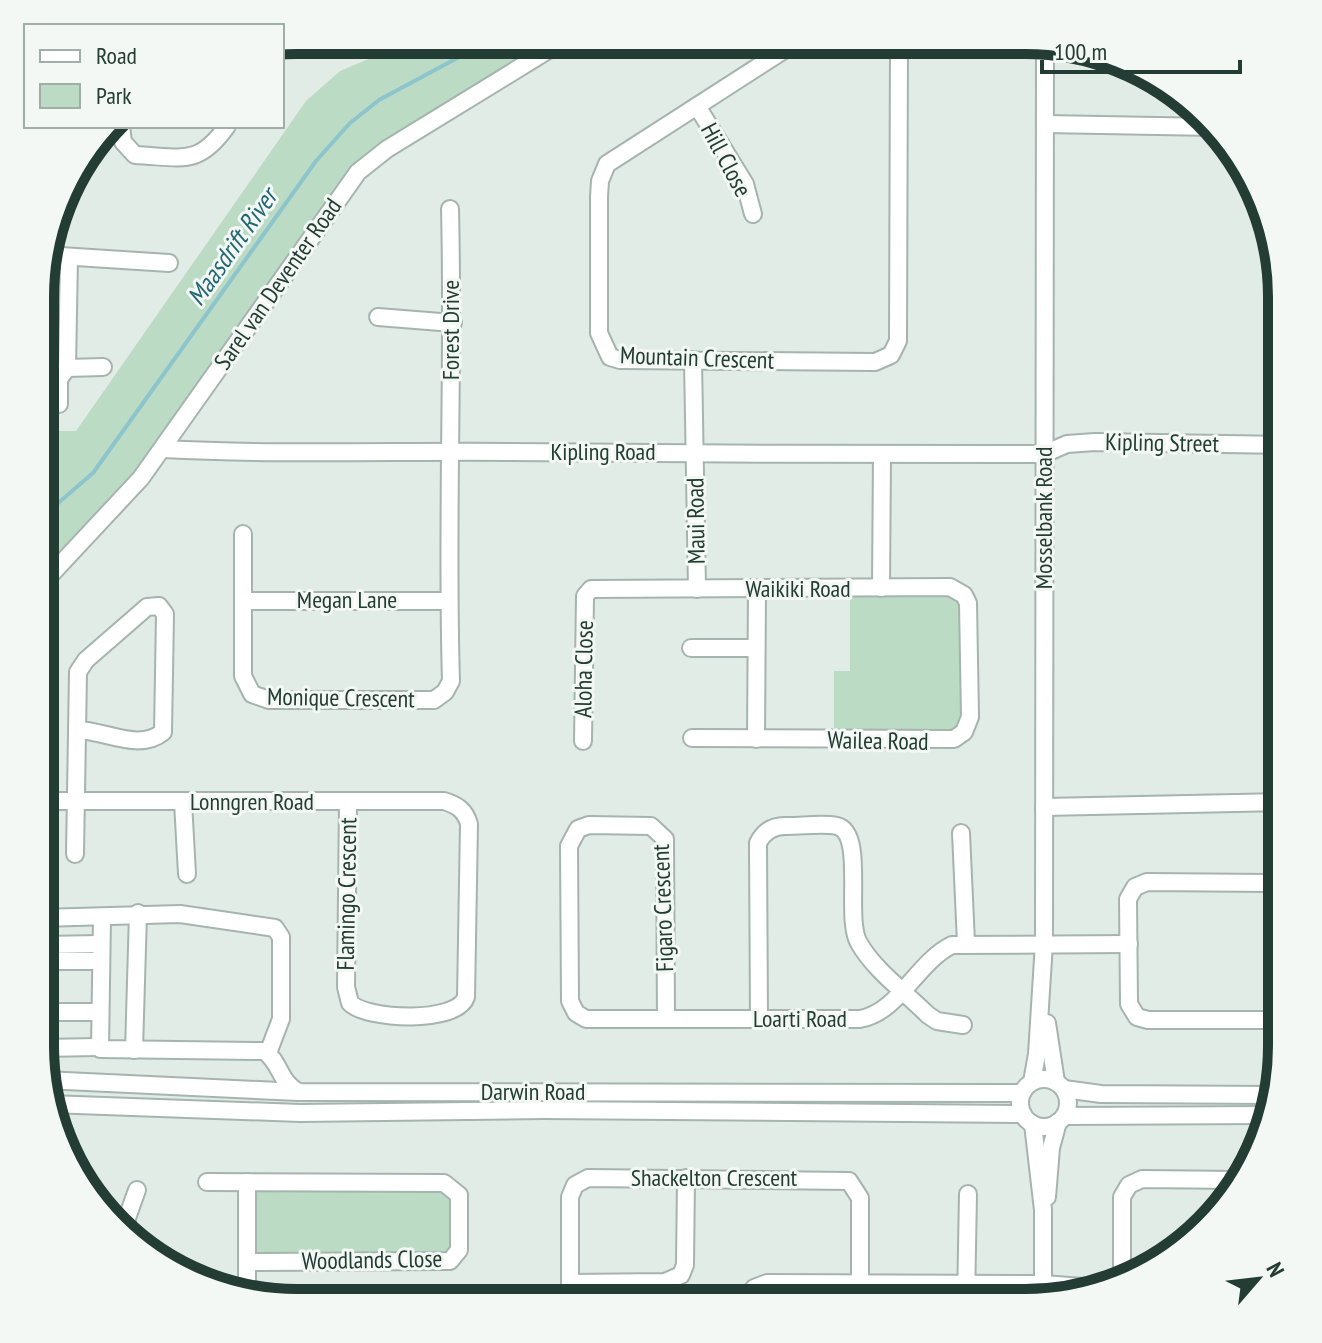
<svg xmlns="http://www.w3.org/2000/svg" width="1322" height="1343" viewBox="0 0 1322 1343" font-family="'PT Sans Narrow',sans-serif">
<rect width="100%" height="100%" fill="#e2ece7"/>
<g fill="#bcdbc4">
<path d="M414,40L547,41L382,142L352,167L145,460L43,571L44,431H76L306,101L340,71Z"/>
<path d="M850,593L950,595L960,603L961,720L951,733H837L834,729V671H850Z"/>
<path d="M259,1189H446L452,1193L451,1253L256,1254L254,1193Z"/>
</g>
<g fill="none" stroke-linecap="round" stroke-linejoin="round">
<path stroke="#8dc5cd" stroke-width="4" d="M43,516L93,473L316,161L350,123L379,100L489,41"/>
<defs>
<g id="minor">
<path d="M798,41L607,164L600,181L599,197V333L610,357L620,360L875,362L891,355L898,341L899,42"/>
<path d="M697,106L745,184L753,214"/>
<path d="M1045,124L1213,127"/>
<path d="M121,126L123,142L135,155C182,157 198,167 227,126"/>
<path d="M45,255L169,263"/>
<path d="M378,317L453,323"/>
<path d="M693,360L697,589"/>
<path d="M67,368L69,257"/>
<path d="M59,404V379L67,368L103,367"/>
<path d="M163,449C280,455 393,451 509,452C687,453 866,455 1044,454L1067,444L1095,442L1281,445"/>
<path d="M243,534V676L252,694L269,700H434L445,692L451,681C446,523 454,366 450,209"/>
<path d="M43,583L141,478L358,172L387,149L563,41"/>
<path d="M881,588L882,455"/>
<path d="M245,601H448"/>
<path d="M691,648H756"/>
<path d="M756,739L757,589"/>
<path d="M583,741L585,596L591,589L950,587L964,595L968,603L970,717L964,732L954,739L692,738"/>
<path d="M42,801H444C457,805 465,810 469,824L466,997C457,1024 367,1020 350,1003L346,987L348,802"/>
<path d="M183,802L187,874"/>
<path d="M1044,807L1281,802"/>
<path d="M961,833L966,943"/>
<path d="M75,854L78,672L86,660L147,607L159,606L165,614L163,732C139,752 104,730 77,730"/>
<path d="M1281,883L1147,882L1135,887L1128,899L1129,1004L1137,1017L1148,1020H1281"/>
<path d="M41,918L180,914L275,928L281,937V1019L268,1053"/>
<path d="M102,918L100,1049L264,1051C281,1062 279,1083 299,1092"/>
<path d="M41,945L101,944"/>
<path d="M41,961H100"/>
<path d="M41,1012H99"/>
<path d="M666,1018L665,839L651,826L589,825L578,829L569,846L570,1001L576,1013L586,1019H860C899,1012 917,962 952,945L1129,944"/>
<path d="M759,1019L758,843C764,831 774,825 788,826C803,826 823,823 837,826C866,833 844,919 859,943C874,970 906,993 928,1015L937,1021L963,1025"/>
<path d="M1047,1023L1056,1082"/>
<path d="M41,1048L98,1047"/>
<path d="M134,1050L138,913"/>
<circle cx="1044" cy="1103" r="24"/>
<path d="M44,1080L299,1092L1022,1093"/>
<path d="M1032,1082L1037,1054L1044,943L1045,42"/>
<path d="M1064,1089L1101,1094L1273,1095"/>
<path d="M49,1104L300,1113L543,1110L1023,1114"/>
<path d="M1064,1116L1268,1115"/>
<path d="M1033,1124L1043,1210V1302"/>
<path d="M207,1182L444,1183L459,1195V1250L450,1261L247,1262"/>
<path d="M1047,1197L1051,1148L1058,1122"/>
<path d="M127,1231V1218L137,1190"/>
<path d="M1122,1282V1197L1129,1185L1142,1179L1239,1180"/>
<path d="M570,1283L665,1282L681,1275L685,1265L686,1178"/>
<path d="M247,1293V1182"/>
<path d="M570,1302V1197L575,1185L588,1178L849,1181L860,1198V1302"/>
<path d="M746,1302L754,1288L767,1283L1043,1284L1109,1289"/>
<path d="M966,1302L968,1194"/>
</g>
</defs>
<use href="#minor" stroke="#a5b4ae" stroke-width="20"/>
<use href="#minor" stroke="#fff" stroke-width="16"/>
</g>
<g text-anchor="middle" stroke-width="6" stroke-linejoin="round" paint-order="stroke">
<g font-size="24" fill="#233c34" stroke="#f3f8f5">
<text transform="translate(726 160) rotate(62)" y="8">Hill Close</text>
<text transform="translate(278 284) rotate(-55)" y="8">Sarel van Deventer Road</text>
<text transform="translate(451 330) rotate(-90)" y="8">Forest Drive</text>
<text transform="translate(697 358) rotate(2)" y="8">Mountain Crescent</text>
<text transform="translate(1162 443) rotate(1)" y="8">Kipling Street</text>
<text x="603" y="460">Kipling Road</text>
<text transform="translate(1044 518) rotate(-90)" y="8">Mosselbank Road</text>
<text transform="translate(696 521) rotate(-91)" y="8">Maui Road</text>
<text x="798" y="597">Waikiki Road</text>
<text x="347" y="608">Megan Lane</text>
<text transform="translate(584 669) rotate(-89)" y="8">Aloha Close</text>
<text transform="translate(341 698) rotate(1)" y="8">Monique Crescent</text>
<text transform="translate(878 741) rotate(1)" y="8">Wailea Road</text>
<text x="252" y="810">Lonngren Road</text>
<text transform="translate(347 894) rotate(-89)" y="8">Flamingo Crescent</text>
<text transform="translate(663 908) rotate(-92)" y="8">Figaro Crescent</text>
<text x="800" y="1027">Loarti Road</text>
<text x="533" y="1100">Darwin Road</text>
<text x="714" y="1186">Shackelton Crescent</text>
<text transform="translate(372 1260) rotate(-1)" y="8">Woodlands Close</text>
</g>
<g font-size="26" font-style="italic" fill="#216874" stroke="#f3f8f5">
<text transform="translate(232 247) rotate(-55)" y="9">Maasdrift River</text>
</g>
</g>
<path d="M0 0H1322V1343H0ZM297 54H1025A243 243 0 0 1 1268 297V1046A243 243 0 0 1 1025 1289H297A243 243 0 0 1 54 1046V297A243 243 0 0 1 297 54Z" fill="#f3f8f5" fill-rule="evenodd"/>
<path fill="none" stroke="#233c34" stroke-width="10" d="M297 54H1025A243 243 0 0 1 1268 297V1046A243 243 0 0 1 1025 1289H297A243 243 0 0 1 54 1046V297A243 243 0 0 1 297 54Z"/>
<rect x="24" y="24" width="260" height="104" fill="#f3f8f5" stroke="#a0ada8" stroke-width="2"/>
<rect x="40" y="50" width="40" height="12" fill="#ffffff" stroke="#a0ada8" stroke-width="2"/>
<text x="96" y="64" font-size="24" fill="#233c34">Road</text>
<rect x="40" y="84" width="40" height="24" fill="#bcdbc4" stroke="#a0ada8" stroke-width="2"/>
<text x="96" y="104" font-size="24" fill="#233c34">Park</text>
<g transform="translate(1258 1279) rotate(62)" stroke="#f3f8f5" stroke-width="6" paint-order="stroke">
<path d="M0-6L14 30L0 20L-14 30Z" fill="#233c34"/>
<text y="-12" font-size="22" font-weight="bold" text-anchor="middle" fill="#233c34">N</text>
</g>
<path d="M1042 60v12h198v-12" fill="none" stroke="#233c34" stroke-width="4"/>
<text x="1054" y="60" font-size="24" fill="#233c34" stroke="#f3f8f5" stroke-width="6" paint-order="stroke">100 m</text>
</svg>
